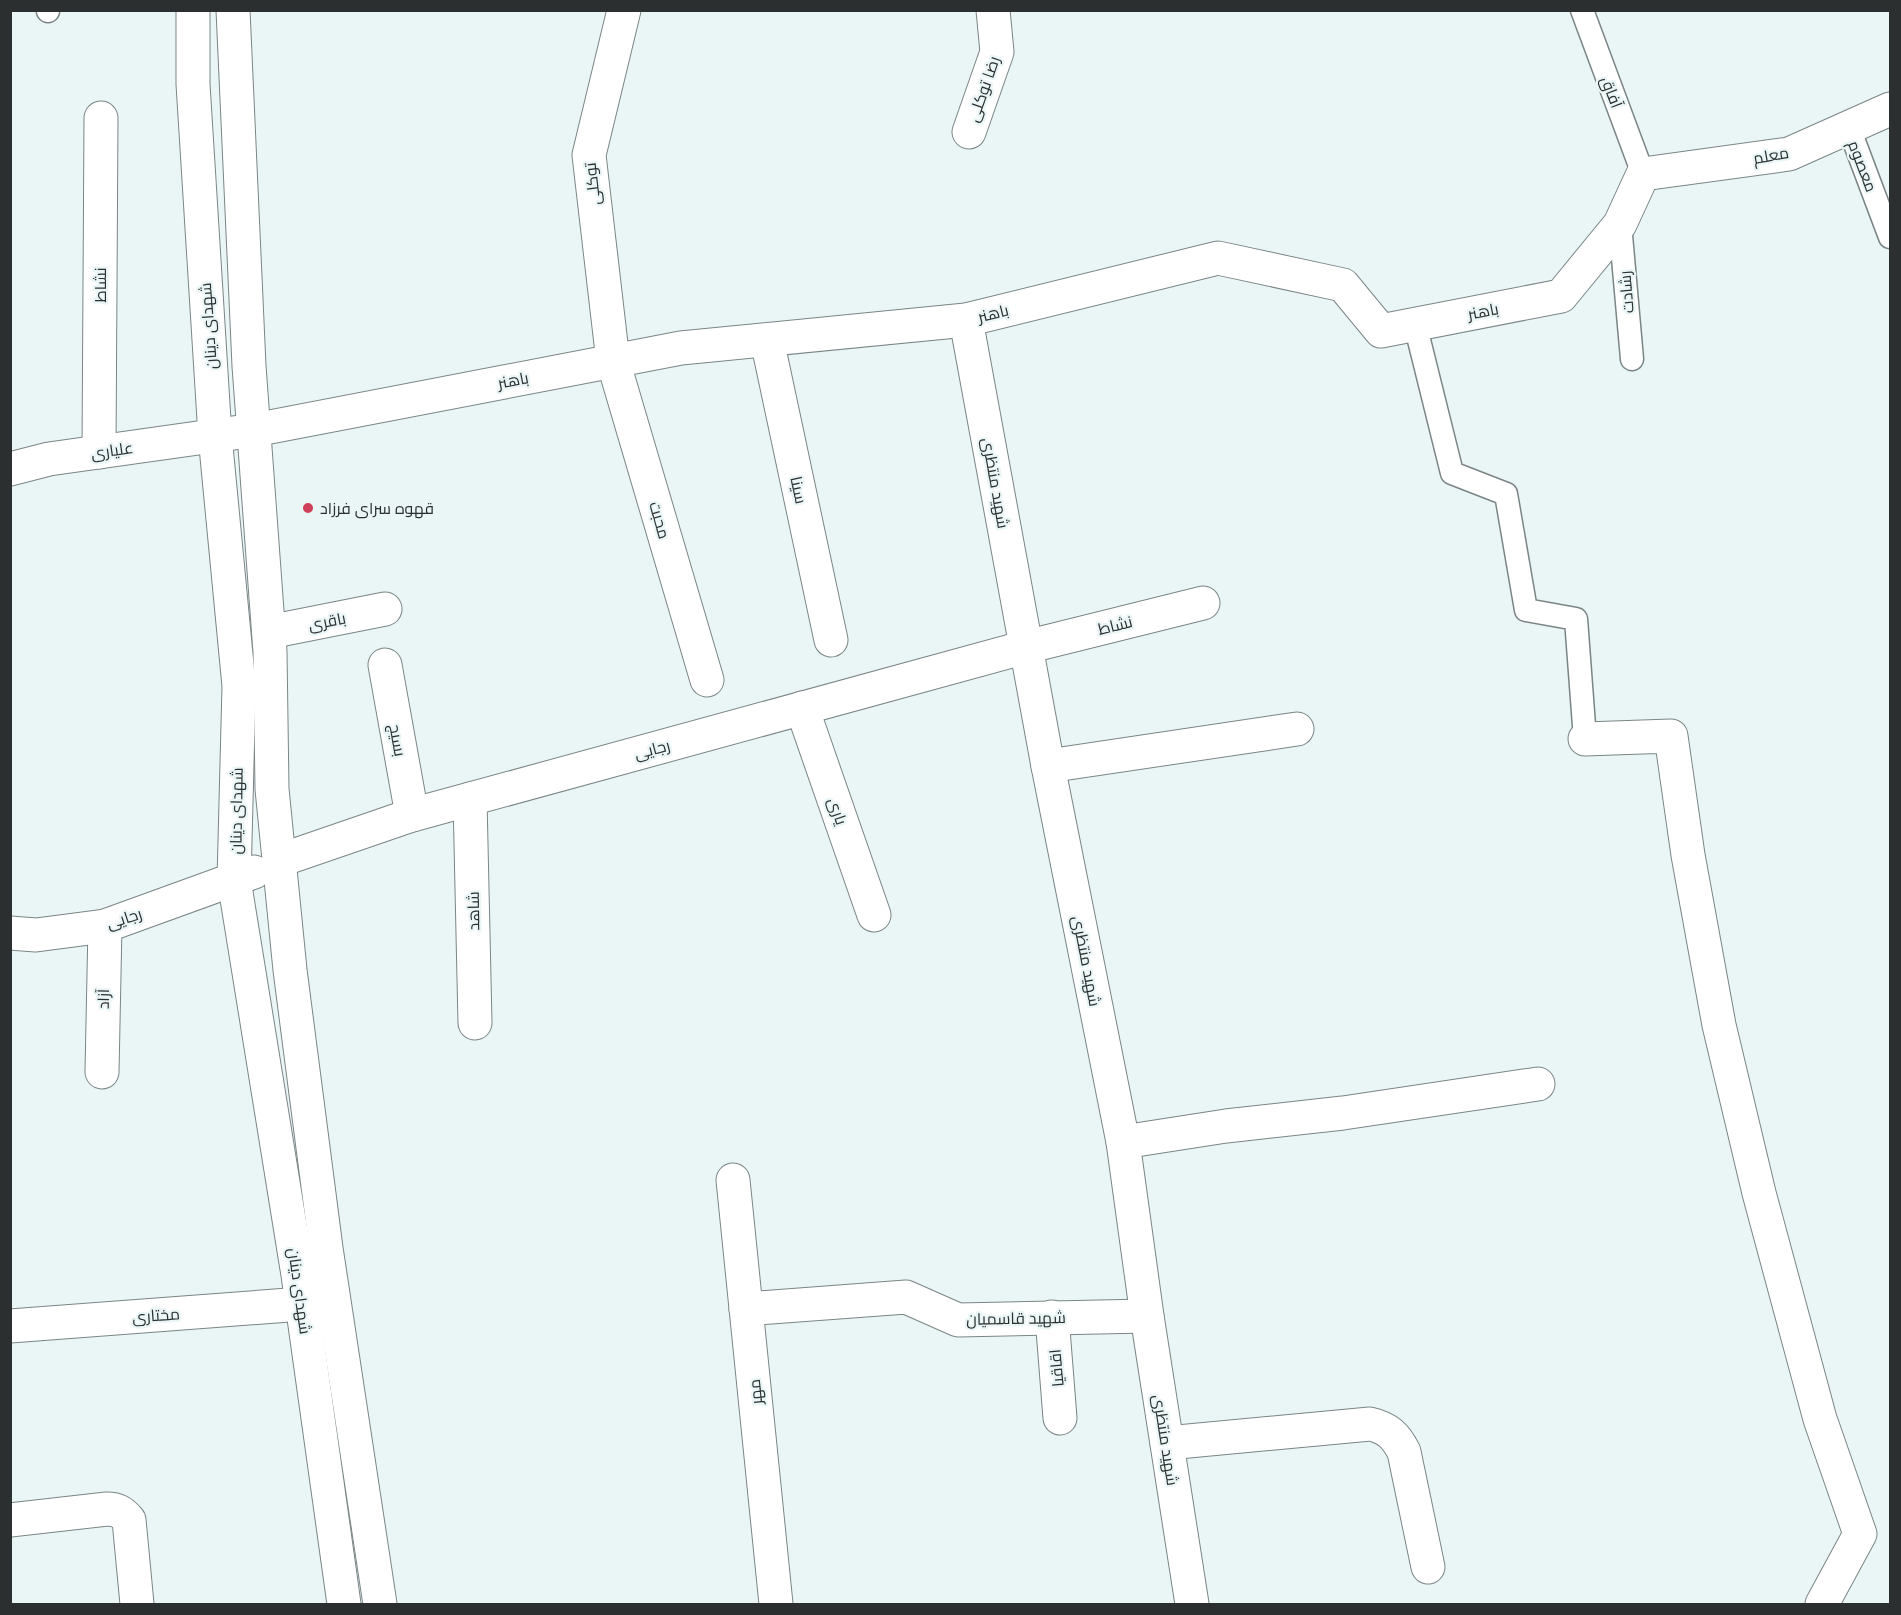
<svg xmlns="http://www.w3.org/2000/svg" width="1901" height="1615" viewBox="0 0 1901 1615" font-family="Figtree,Cairo,sans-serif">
<rect width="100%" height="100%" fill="#eaf5f5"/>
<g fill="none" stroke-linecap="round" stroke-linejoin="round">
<defs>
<g id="lane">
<path d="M1582,10L1643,174"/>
<path d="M48,11V10"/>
<path d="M1849,128L1890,237"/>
<path d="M1620,224L1632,359"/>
<path d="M1415,324L1452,473L1506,494L1526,610L1576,619L1585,739"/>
</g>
<g id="street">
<path d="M624,10L589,155L613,361L707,680"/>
<path d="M969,132L997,52L993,10"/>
<path d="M966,320L1048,766L1123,1142L1147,1316L1192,1604"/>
<path d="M767,340L831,640"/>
<path d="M99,452L101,118"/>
<path d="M10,469L49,459L254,430L681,348L966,320L1218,258L1343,285L1381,331L1561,296L1620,224L1643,174L1789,154L1890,109"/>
<path d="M269,632L385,609"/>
<path d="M385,665L412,815"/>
<path d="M802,708L874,915"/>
<path d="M1585,739L1671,736L1688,855L1719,1025L1759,1193L1820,1419L1860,1534L1822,1604"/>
<path d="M1048,766L1297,729"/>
<path d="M470,799L475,1023"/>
<path d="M281,860L412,815L1026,647L1203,603"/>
<path d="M102,1072L105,926"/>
<path d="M1123,1142L1226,1126L1343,1113L1538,1084"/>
<path d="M733,1180L776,1604"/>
<path d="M746,1309L906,1297L958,1320L1147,1316"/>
<path d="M1052,1317L1060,1418"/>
<path d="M10,1326L302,1304"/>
<path d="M1167,1443L1370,1424C1388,1428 1396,1436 1404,1452L1428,1567"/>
<path d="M10,1520L107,1509C117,1509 122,1512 129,1520L137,1604"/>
</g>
<g id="secondary">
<path d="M193,10V84L215,436L239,686L234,880L298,1275L344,1604"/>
<path d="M233,10L249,366L270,652L272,789L290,970L326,1248L380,1604"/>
<path d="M10,933L36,935L105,926L254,872"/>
</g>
</defs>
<use href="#lane" stroke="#7b8585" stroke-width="25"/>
<use href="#street" stroke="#7b8585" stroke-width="35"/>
<use href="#secondary" stroke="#7b8585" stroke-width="35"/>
<use href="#lane" stroke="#fff" stroke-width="22"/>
<use href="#street" stroke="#fff" stroke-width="33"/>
<use href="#secondary" stroke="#fff" stroke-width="33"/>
</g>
<circle fill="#cf3f5a" stroke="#eaf5f5" stroke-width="2" cx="308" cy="508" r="6"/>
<g text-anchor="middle" stroke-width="4.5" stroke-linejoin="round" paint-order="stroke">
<g font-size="16" fill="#2b2f2f" stroke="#eaf5f5">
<text transform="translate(983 89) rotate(-71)" y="6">رضا توکلی</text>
<text transform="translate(1612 92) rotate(69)" y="6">آفاق</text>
<text transform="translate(1771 155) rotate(-10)" y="6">معلم</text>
<text transform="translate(1863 166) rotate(69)" y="6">معصوم</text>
<text transform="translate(592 184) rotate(-97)" y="6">توکلی</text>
<text transform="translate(100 285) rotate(-90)" y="6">نشاط</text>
<text transform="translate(1626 292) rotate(-95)" y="6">رشادت</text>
<text transform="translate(1483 311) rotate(-11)" y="6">باهنر</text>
<text transform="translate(993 313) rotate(-14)" y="6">باهنر</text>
<text transform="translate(208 326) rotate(-94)" y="6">شهدای دینان</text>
<text transform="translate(513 380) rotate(-11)" y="6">باهنر</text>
<text transform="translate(112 450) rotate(-8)" y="6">علیاری</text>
<text transform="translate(996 483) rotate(80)" y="6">شهید منتظری</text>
<text transform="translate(799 490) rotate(78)" y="6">سینا</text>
<text transform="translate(660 520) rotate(74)" y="6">محبت</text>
<text transform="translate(327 621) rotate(-11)" y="6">باقری</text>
<text transform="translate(1115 625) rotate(-14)" y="6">نشاط</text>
<text transform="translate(398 740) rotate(80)" y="6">بسیج</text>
<text transform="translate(652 749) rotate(-15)" y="6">رجایی</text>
<text transform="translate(236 811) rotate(-89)" y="6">شهدای دینان</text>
<text transform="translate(838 811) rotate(71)" y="6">یاری</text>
<text transform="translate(473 911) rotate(-91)" y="6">شاهد</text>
<text transform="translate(124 918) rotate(-18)" y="6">رجایی</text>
<text transform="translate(1087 961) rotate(79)" y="6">شهید منتظری</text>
<text transform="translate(103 999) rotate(-89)" y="6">آزاد</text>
<text transform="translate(300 1291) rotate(82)" y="6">شهدای دینان</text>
<text transform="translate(156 1315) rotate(-4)" y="6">مختاری</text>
<text transform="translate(1016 1318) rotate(-1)" y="6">شهید قاسمیان</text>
<text transform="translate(1056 1368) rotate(-95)" y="6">اقاقیا</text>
<text transform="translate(755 1392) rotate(-96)" y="6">مهر</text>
<text transform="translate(1166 1440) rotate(81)" y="6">شهید منتظری</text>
</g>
<g font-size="16" fill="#2b2f2f" stroke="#eaf5f5" text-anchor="start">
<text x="320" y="514">قهوه سرای فرزاد</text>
</g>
</g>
<rect width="1901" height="1615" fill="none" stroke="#2b2f2f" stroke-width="24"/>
</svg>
